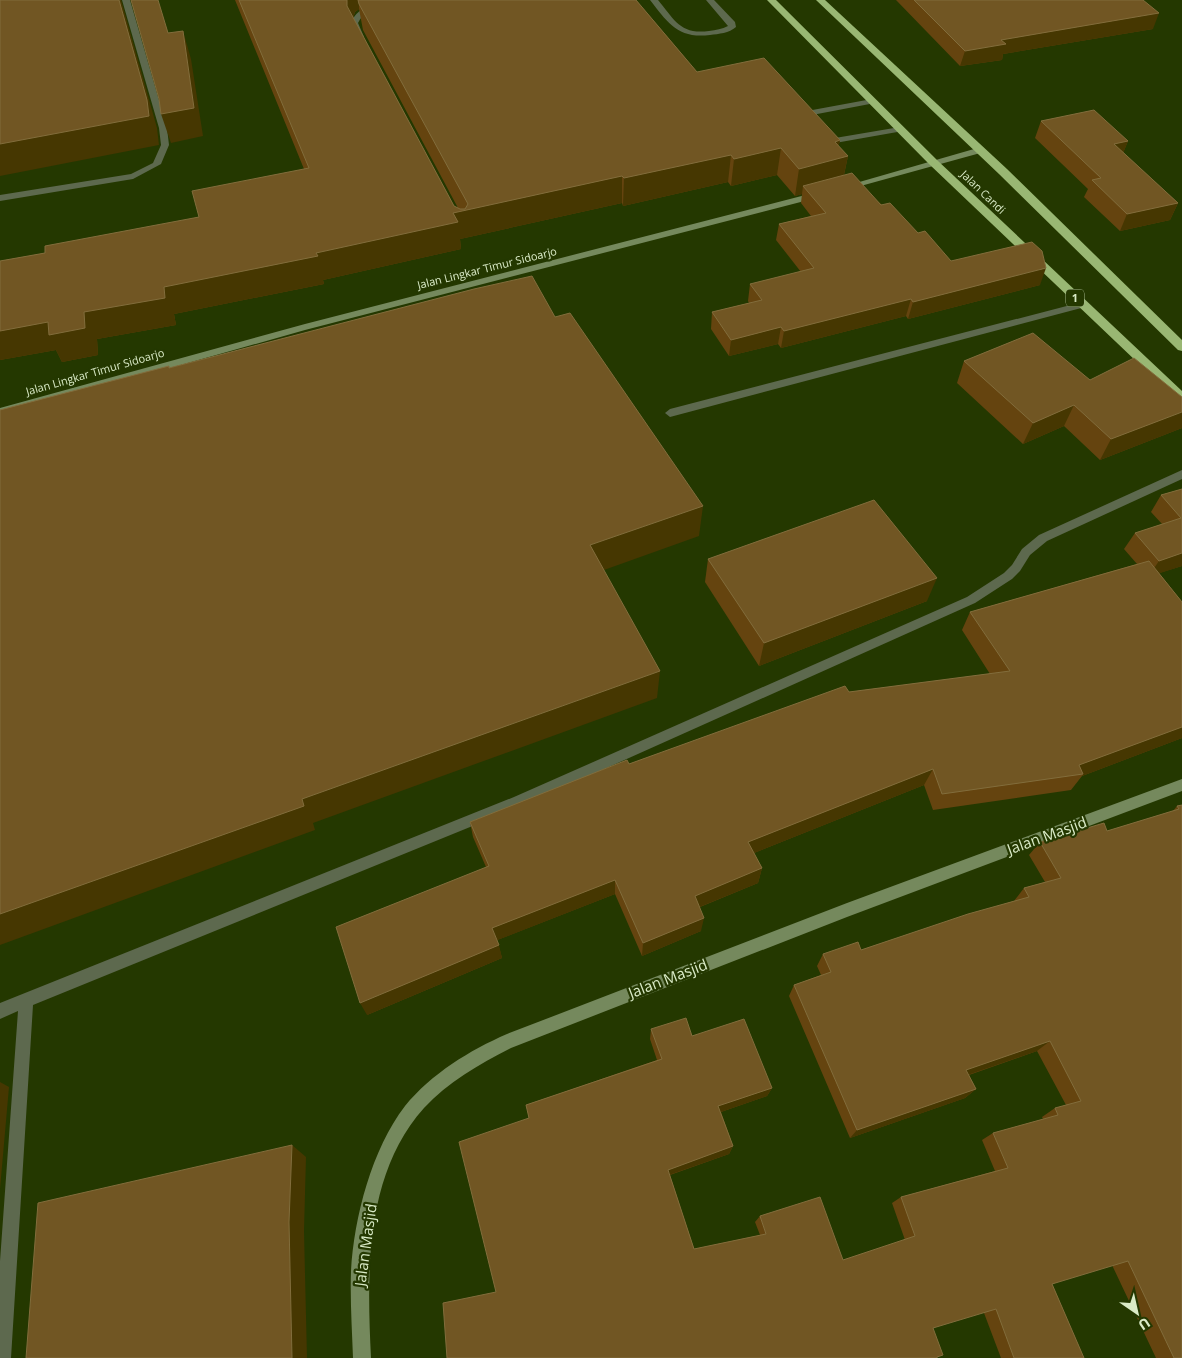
<svg xmlns="http://www.w3.org/2000/svg" width="1182" height="1358" viewBox="0 0 1182 1358" font-family="'Open Sans',sans-serif">
<rect width="100%" height="100%" fill="#243800"/>
<g fill="none" stroke-linecap="round" stroke-linejoin="round">
<g fill="#5d694e" fill-rule="evenodd">
<path d="M122,0H130L167,128L169,145L161,164L133,179L0,201V195L131,174L153,163L161,145L159,128Z"/>
<path d="M383,0H399C383,10 369,2 358,23L364,37L357,39L350,23C358,9 368,4 383,0Z"/>
<path d="M650,0H658C674,19 680,35 709,31C716,30 722,29 728,26L706,0H714L735,22L736,27C729,33 719,34 710,35C678,39 668,23 650,0Z"/>
<path d="M872,99H875V103L812,115L810,117L814,121L813,123H807L802,118L803,113L807,111Z"/>
<path d="M900,127H903V131L835,143L821,138L825,136L835,138Z"/>
<path d="M1082,302L1085,303V307L670,417L665,413L670,409Z"/>
<path d="M1182,470V479L1047,541L1030,555L1020,571L1012,579L975,603L524,805L33,1005L11,1358H0V1261L18,1011L0,1019V1003L514,797L967,597L1004,573L1012,565L1022,549L1039,535Z"/>
</g>
<g fill="#75895d" fill-rule="evenodd">
<path d="M981,147L984,148V152L846,190L842,187Z"/>
<path d="M817,192L821,195L820,197L305,330L0,416V408L305,324Z"/>
<path d="M1182,779V791L847,917L511,1048C480,1064 448,1082 424,1108C364,1175 367,1274 371,1358H353C352,1329 350,1300 351,1271C354,1217 372,1149 405,1106C431,1074 470,1050 507,1034L847,903Z"/>
</g>
<g fill="#99b773" fill-rule="evenodd">
<path d="M767,0H776L937,160L1182,391V402L1178,401L929,164Z"/>
<path d="M816,0H825L1007,169L1182,340V351L1178,350L999,174Z"/>
</g>
</g>
<g fill="#65440f" fill-rule="evenodd">
<path d="M235,0H636L697,72L840,140L838,146L848,156L844,175L918,233L951,261L1040,285L908,319L906,316L781,348L778,344L729,356L711,329L712,312L749,303L748,301L750,284L801,272L776,240L779,224L811,216L801,203L802,194L795,196L777,175L731,186L728,182L623,206L622,203L460,239L461,249L323,280L324,284L174,314L176,325L97,339L98,355L62,362L56,350L0,360V261L45,253L199,217L304,169ZM359,9L363,30L458,208L454,206L353,18L355,12Z"/>
<path d="M896,0H1143L1153,29L1003,54L1002,60L960,66Z"/>
<path d="M1041,121L1128,141L1123,153L1178,203L1170,220L1120,231L1084,197L1088,189L1035,138Z"/>
<path d="M964,361L1090,380L1182,428L1100,460L1064,426L1023,444L957,383Z"/>
<path d="M1182,489V566L1159,573L1182,602V738L1082,776L1071,790L933,810L924,785L754,853L762,868L758,883L700,907L701,931L642,956L615,894L497,940L502,958L367,1015L486,867L473,837L470,822L629,764L849,692L990,674L962,630L970,612L1137,564L1124,549L1135,533L1162,524L1151,512L1161,495Z"/>
<path d="M708,559L927,601L759,666L705,582Z"/>
<path d="M1182,805V1358H1156L1112,1265L1052,1284L1084,1358H1001L984,1313L496,1292L529,1118L526,1105L657,1060L650,1039L651,1029L692,1036L772,1088L767,1096L721,1112L733,1146L729,1154L670,1175L694,1249L760,1235L755,1222L760,1216L843,1260L905,1240L892,1203L901,1197L995,1171L982,1140L993,1133L1043,1119L1042,1117L1055,1108L1066,1105L1037,1051L969,1075L976,1089L965,1098L850,1138L789,996L794,985L821,975L817,966L823,954L861,950L1014,901L1024,888L1045,882L1029,855L1040,842L1107,831L1173,811L1177,806Z"/>
</g>
<g fill="#463701">
<path d="M119,0H121L157,128L159,145L0,176V144Z"/>
<path d="M347,0H376L359,4V9L355,12L351,24L347,6Z"/>
<path d="M1159,13L1153,29L1003,54L1002,60L960,66L965,51L1001,40Z"/>
<path d="M183,31L191,59L203,136L171,143L161,114Z"/>
<path d="M840,140L836,159L848,156L842,183L803,186L802,194L795,196L799,169L835,142Z"/>
<path d="M1128,141L1121,158L1114,144Z"/>
<path d="M781,148L777,175L731,186L734,159Z"/>
<path d="M731,155L728,182L623,206L624,178Z"/>
<path d="M622,176V203L460,239L461,249L323,280L324,284L174,314L176,325L97,339L98,355L62,362L56,350L0,360V331L48,322L84,312L164,287L316,253L453,213Z"/>
<path d="M1178,203L1170,220L1120,231L1127,214Z"/>
<path d="M1046,268L1040,285L908,319L913,302Z"/>
<path d="M911,299L906,316L781,348L784,331Z"/>
<path d="M781,327L778,344L729,356L731,340Z"/>
<path d="M1074,405L1064,426L1023,444L1033,423Z"/>
<path d="M1182,412V428L1100,460L1111,439Z"/>
<path d="M703,506L699,536L590,575V545Z"/>
<path d="M1182,553V566L1148,577L1159,561Z"/>
<path d="M937,578L927,601L759,666L764,643Z"/>
<path d="M660,671L657,698L313,823L315,830L0,945V914L302,799Z"/>
<path d="M1182,727V738L1082,776L1083,774L1079,765Z"/>
<path d="M933,769L924,785L744,857L748,842Z"/>
<path d="M762,868L758,883L692,910L695,896Z"/>
<path d="M615,880V894L495,941L492,928Z"/>
<path d="M704,918L701,931L642,956L643,943Z"/>
<path d="M499,945L502,958L367,1015L360,1003Z"/>
<path d="M1050,1041L1037,1051L956,1079L966,1070Z"/>
<path d="M0,1082L9,1087L0,1189Z"/>
<path d="M772,1088L767,1096L715,1114L718,1106Z"/>
<path d="M976,1089L965,1098L850,1138L857,1130Z"/>
<path d="M292,1145L306,1157L304,1231L307,1358H292L289,1222Z"/>
<path d="M733,1146L729,1154L666,1176L668,1170Z"/>
</g>
<g fill="#715623" stroke="#826d3c">
<path d="M0,0H119L147,100L149,116L0,144Z"/>
<path d="M131,0H158L168,33L183,31L194,108L161,114L159,99Z"/>
<path d="M239,0H347V6L454,206L460,209H465L468,204L359,4L358,0H636L697,72L764,58L840,140L835,142L848,156L799,169L781,148L734,159L731,155L624,178L622,176L453,213L458,222L316,253L318,256L164,287L165,298L84,312L85,328L49,335L48,322L0,331V261L45,253V246L199,217L192,191L309,168Z"/>
<path d="M914,0H1143L1159,13L1001,40L1006,44L965,51Z"/>
<path d="M1094,110L1128,141L1114,144L1178,203L1127,214L1092,180L1101,178L1041,121Z"/>
<path d="M852,173L881,205L890,203L918,233L925,231L951,261L1032,242L1042,251L1046,268L913,302L911,299L784,331L781,327L731,340L712,312L762,300L750,284L814,268L779,224L826,213L803,186Z"/>
<path d="M532,276L555,317L570,313L703,506L590,545L660,671L302,799L304,806L0,914V410L169,366V368L474,289Z"/>
<path d="M1033,333L1090,380L1134,358L1182,397V412L1111,439L1074,405L1033,423L964,361Z"/>
<path d="M1182,489V553L1159,561L1135,533L1181,518L1161,495Z"/>
<path d="M874,500L937,578L764,643L708,559Z"/>
<path d="M1149,561L1182,602V727L1079,765L1083,774L942,794L933,769L748,842L762,868L695,896L704,918L643,943L615,880L492,928L499,945L360,1003L336,927L489,866L470,822L627,760L629,764L845,686L849,692L1010,671L970,612Z"/>
<path d="M1182,805V1358H1174L1128,1261L1052,1284L1084,1358H1014L996,1309L933,1328L943,1355L937,1357V1358H447L443,1303L496,1292L459,1142L529,1118L526,1105L662,1059L651,1029L686,1018L692,1036L744,1019L772,1088L718,1106L733,1146L668,1170L694,1249L766,1234L760,1216L820,1197L843,1260L915,1236L901,1197L1008,1168L993,1133L1058,1115L1055,1108L1081,1101L1050,1041L966,1070L976,1089L857,1130L794,985L831,972L823,954L858,942L861,950L968,914L1029,897L1024,888L1061,878L1040,842L1104,823L1107,831L1179,809L1177,806Z"/>
<path d="M292,1145L289,1222L292,1358H26L38,1203Z"/>
</g>
<g text-anchor="middle" stroke-width="4.5" stroke-linejoin="round" paint-order="stroke">
<g font-size="11" fill="#daebc7" stroke="#243800">
<text transform="translate(983 192) rotate(44)" y="4">Jalan Candi</text>
<text transform="translate(487 268) rotate(-14)" y="4">Jalan Lingkar Timur Sidoarjo</text>
<text transform="translate(95 372) rotate(-16)" y="4">Jalan Lingkar Timur Sidoarjo</text>
</g>
<rect fill="#243800" stroke="#a3b58b" stroke-width="1" x="1066" y="289.5" width="18" height="17" rx="4"/>
<g font-size="11" font-weight="bold" fill="#daebc7">
<text x="1075" y="302">1</text>
</g>
<g font-size="15" fill="#daebc7" stroke="#243800">
<text transform="translate(1047 836) rotate(-20)" y="5">Jalan Masjid</text>
<text transform="translate(668 979) rotate(-21)" y="5">Jalan Masjid</text>
<text transform="translate(366 1245) rotate(-82)" y="5">Jalan Masjid</text>
</g>
</g>
<g transform="translate(1137 1313) rotate(146)" stroke="#243800" stroke-width="4" paint-order="stroke">
<path d="M0-4L9 19L0 12L-9 19Z" fill="#daebc7"/>
<text y="-8" font-size="14" font-weight="bold" text-anchor="middle" fill="#daebc7">U</text>
</g>
</svg>
